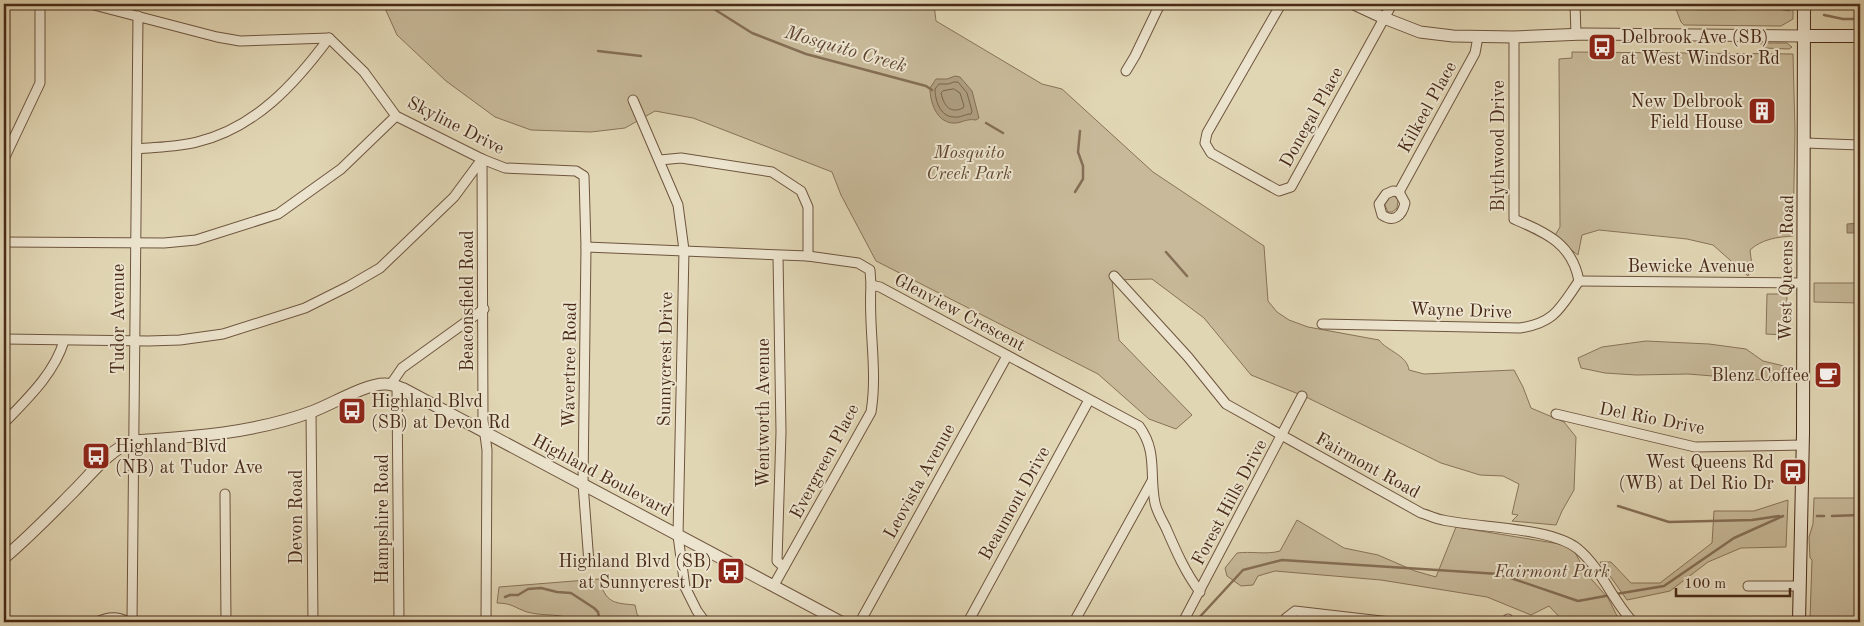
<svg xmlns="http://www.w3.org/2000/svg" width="1864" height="626" viewBox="0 0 1864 626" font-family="'Old Standard TT',serif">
<rect width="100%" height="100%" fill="#e1d6b4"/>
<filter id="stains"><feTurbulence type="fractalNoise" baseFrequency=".004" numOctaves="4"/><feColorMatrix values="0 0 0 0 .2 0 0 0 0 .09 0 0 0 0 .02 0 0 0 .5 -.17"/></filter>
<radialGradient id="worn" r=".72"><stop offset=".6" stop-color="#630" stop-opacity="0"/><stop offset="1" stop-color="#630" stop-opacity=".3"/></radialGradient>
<g fill="#c7b999" stroke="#887258">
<path d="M383,4H934L936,21L1042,84L1062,89L1153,172L1264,246L1268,301L1277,312L1289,320L1308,327L1379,340C1387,351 1407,355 1409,370L1424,374L1514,370L1523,387L1531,408L1564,422L1576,437L1574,490L1562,511L1556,525L1512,521L1518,515L1512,514L1519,484L1503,476L1480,475L1441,463L1306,397L1251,375L1204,318L1152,279L1112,280L1119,340L1192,415L1176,429L1149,419L1098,374L876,261L841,195L832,172L693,118L655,111L625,128L591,132L531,130L495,117L446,81L397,35Z"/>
<path d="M1674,4H1793V19L1781,26L1684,25L1681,22Z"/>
<path d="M1760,43H1787L1792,47L1789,49L1764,48Z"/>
<path d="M1572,52L1793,54L1795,131L1793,236C1777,237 1762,239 1750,250L1752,266L1748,276L1713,245L1687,239L1599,230L1582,235L1578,255L1554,237L1560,227L1559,59L1572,58Z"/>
<path d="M1393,195L1398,200L1397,208L1392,212H1388L1384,203L1389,197Z"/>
<path d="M1814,283H1860V303L1814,302Z"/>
<path d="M1767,294H1787L1786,335L1766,334Z"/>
<path d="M1646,341L1709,344L1746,349L1763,361L1788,367V382L1688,374L1636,375L1605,373L1581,368L1578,358L1602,347Z"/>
<path d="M1814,498H1860V618H1810L1812,560L1810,558L1809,537L1813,524Z"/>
<path d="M1788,500L1786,547L1741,548L1708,562L1670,591L1627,600L1600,562H1611L1631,583H1660L1712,543L1714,511H1754Z"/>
<path d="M1297,520L1344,548L1378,555L1415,571L1436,577L1456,527L1572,546L1585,572L1608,598L1617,616L1613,622H1564L1549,606L1531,615L1487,597L1381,580L1275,571L1258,576L1253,585L1241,586L1227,576L1225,568L1237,553C1251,551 1266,555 1280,551Z"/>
<path d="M599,579C606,603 613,603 635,605L637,614L643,622H577C562,612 544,617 527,612C515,608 512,603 497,603L499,587Z"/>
</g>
<g fill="#ad9c7f" stroke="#856e55">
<path d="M955,76L960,77L972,91L979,118L976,120C966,118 961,124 952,123C936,121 930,102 930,88L936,79H947Z"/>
<path d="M1860,223V233H1847V224Z"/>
</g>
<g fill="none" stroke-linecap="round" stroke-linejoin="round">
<g stroke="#7a634b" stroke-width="1">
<path d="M954,82H958L967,93L972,111L971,114C965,114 960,118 954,117C940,117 935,100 935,89L939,84H948Z"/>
<path d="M954,89L960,93L964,106L963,108C950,114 944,106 941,93L943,91Z"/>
</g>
<g stroke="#856e55" stroke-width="2.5">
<path d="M706,4L752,33L806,54L926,86L932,90"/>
<path d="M1690,4L1697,9H1734L1759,6L1789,10"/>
<path d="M1824,15L1843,19H1860"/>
<path d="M598,51L641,56"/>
<path d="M986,123L1003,133"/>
<path d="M1075,192L1083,179V166L1078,152L1080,131"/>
<path d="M1166,252L1187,276"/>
<path d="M1618,506L1669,522L1752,520L1779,516"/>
<path d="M1817,516H1824"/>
<path d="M1832,516L1860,515"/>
<path d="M1616,594L1664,586L1734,538L1783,516"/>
<path d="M505,597L510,595H518L528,589L541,588L557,592L571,593L594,608L598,612L600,622"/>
<path d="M1196,621L1243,570L1282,560L1499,574L1578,601L1611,595"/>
</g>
<defs>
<g id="minor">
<path d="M90,4L217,37L240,41L329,38L364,72L396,116L482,159L505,168L576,171L584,176L586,247L583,484L589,563"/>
<path d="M1281,4L1207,133L1205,143L1211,153L1279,191L1291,187L1392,4"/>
<path d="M1575,4L1576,34"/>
<path d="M1514,37V219C1546,233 1572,243 1579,281"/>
<path d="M1126,71L1135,56L1160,4"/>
<path d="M633,100L678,205L684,250L678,536L685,587L697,611L705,622"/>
<path d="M1805,143L1860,145"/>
<path d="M137,149C156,147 178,147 197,142C255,128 295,84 329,38"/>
<path d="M4,159L40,83V4"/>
<path d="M482,159L483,420L487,450L486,622"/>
<path d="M660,160L681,158L772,172L801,191L808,207V256"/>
<path d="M1393,191L1399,192L1405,203C1402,216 1394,223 1382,215L1379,204L1386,194Z"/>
<path d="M1399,192L1475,53L1478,37"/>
<path d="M4,242L164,243L196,240L278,214L341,169L396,116"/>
<path d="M586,247L808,256L858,263L870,270L871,285L880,287L1139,426C1158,452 1149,474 1155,503C1157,512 1162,520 1166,528C1176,551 1185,572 1200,592"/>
<path d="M778,256L781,432L777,561L784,567"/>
<path d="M1114,276L1188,357L1226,404L1421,513C1428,515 1436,519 1443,520C1479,528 1551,527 1578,549C1601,568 1612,600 1633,622"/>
<path d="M1579,281L1803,283"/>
<path d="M1322,324L1520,328C1555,323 1560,308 1579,281"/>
<path d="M4,339L148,341L180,340L223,334L305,308L349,286L380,268L454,197L482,159"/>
<path d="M391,384L402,368L484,309"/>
<path d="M397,386L399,622"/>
<path d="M311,412L313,622"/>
<path d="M1556,414L1695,447L1802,445"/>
<path d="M4,423C27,399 54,374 64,341"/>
<path d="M225,494L226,622"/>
<path d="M774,585L871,412C878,370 868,328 871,285"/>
<path d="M1748,586H1799"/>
<path d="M97,622C107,617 118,616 128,622"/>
<path d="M132,622L138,16"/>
<path d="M860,622L1007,356"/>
<path d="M968,622L1089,400"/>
<path d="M1074,622L1152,481"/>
<path d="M1183,622L1302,396"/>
<path d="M1284,622L1286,618L1295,611L1390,622"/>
<path d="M1505,622L1508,619"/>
</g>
<g id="tertiary">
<path d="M1354,4L1384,18L1420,32L1453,36L1514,37L1584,34L1804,36"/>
<path d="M4,558C29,537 51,514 74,491C92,473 109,450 133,441C193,437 254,433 311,412C331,405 366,383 386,384C393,384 398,387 404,389L841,622"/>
</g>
<g id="secondary">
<path d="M1804,36H1860"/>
<path d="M1799,622L1803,433L1804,4"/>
</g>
</defs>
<use href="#minor" stroke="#6e553e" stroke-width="11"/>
<use href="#tertiary" stroke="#6e553e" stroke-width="13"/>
<use href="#secondary" stroke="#482a17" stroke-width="14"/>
<use href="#minor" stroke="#ece4ce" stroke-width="9"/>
<use href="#tertiary" stroke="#ece4ce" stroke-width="11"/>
<use href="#secondary" stroke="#ece4ce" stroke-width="12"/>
</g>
<defs>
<symbol id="bus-square" viewBox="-11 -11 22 22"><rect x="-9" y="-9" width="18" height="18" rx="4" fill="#8f2418" stroke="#ece4ce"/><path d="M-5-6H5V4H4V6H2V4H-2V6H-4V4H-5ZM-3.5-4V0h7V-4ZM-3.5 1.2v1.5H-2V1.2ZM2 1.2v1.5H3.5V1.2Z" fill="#fff"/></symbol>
<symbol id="building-square" viewBox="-11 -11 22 22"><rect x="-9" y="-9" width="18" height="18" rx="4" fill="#8f2418" stroke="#ece4ce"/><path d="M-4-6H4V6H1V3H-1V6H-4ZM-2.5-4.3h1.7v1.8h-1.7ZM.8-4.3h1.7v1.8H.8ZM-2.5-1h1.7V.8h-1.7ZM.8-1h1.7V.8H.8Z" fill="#fff"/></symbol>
<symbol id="cafe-square" viewBox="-11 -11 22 22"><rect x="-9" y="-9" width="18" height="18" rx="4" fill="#8f2418" stroke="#ece4ce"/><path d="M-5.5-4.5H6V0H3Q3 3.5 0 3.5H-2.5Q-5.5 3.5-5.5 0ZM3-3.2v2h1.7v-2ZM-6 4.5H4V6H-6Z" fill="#fff"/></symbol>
</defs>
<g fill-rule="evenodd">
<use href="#bus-square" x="1586" y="31" width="32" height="32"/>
<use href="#building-square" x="1746" y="95" width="32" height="32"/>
<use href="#cafe-square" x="1812" y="359" width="32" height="32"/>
<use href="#bus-square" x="336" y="395" width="32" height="32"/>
<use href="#bus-square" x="80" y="440" width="32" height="32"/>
<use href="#bus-square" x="1777" y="456" width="32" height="32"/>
<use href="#bus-square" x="715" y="555" width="32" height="32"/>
</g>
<g text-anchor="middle" stroke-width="4" stroke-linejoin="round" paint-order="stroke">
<g font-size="18" fill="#482a17" stroke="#ece4ce" text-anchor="end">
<text x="1621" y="43" text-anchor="start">Delbrook Ave (SB)<tspan x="1621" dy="21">at West Windsor Rd</tspan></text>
<text x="1743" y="107">New Delbrook<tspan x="1743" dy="21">Field House</tspan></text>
<text x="1809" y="381">Blenz Coffee</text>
<text x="371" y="407" text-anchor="start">Highland Blvd<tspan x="371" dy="21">(SB) at Devon Rd</tspan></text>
<text x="115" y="452" text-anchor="start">Highland Blvd<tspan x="115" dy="21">(NB) at Tudor Ave</tspan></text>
<text x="1774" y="468">West Queens Rd<tspan x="1774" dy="21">(WB) at Del Rio Dr</tspan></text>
<text x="712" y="567">Highland Blvd (SB)<tspan x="712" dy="21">at Sunnycrest Dr</tspan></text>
</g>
<g font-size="18" fill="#482a17" stroke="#ece4ce">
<text transform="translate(1427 107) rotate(-61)" y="6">Kilkeel Place</text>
<text transform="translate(1311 117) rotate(-61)" y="6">Donegal Place</text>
<text transform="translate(456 125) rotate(27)" y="6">Skyline Drive</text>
<text transform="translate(1498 146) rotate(-90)" y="6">Blythwood Drive</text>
<text x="1691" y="272">Bewicke Avenue</text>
<text transform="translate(1786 268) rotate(-89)" y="6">West Queens Road</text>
<text transform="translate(467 301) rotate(-90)" y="6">Beaconsfield Road</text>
<text transform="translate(1461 310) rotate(2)" y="6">Wayne Drive</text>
<text transform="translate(960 312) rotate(28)" y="6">Glenview Crescent</text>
<text transform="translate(118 319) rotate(-90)" y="6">Tudor Avenue</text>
<text transform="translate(665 359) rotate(-89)" y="6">Sunnycrest Drive</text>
<text transform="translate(569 365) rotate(-89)" y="6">Wavertree Road</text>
<text transform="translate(763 413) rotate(-90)" y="6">Wentworth Avenue</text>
<text transform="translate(1652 418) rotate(11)" y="6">Del Rio Drive</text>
<text transform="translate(824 461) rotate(-62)" y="6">Evergreen Place</text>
<text transform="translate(1368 465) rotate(29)" y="6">Fairmont Road</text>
<text transform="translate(602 475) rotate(28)" y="6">Highland Boulevard</text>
<text transform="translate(919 481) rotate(-61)" y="6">Leovista Avenue</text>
<text transform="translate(1229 502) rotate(-62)" y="6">Forest Hills Drive</text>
<text transform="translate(1014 503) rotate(-61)" y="6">Beaumont Drive</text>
<text transform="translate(296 517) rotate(-90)" y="6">Devon Road</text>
<text transform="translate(382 519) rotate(-90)" y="6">Hampshire Road</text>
</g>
<g font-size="18" font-style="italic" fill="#614731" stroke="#ece4ce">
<text x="969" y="158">Mosquito<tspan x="969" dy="21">Creek Park</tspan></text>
<text x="1552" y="577">Fairmont Park</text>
</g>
<g font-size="19" font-style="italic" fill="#614631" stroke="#ece4ce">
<text transform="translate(846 48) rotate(16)" y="7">Mosquito Creek</text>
</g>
</g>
<rect width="1864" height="626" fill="none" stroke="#e1d6b4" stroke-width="20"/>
<rect x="5" y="5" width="1854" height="616" fill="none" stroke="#482a17" stroke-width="2.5"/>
<rect x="10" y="10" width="1844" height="606" fill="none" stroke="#482a17"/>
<path d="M1676 588v8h114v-8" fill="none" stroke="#482a17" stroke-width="2.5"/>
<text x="1684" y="588" font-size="15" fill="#482a17" stroke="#ece4ce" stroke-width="4" paint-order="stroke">100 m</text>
<rect width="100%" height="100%" filter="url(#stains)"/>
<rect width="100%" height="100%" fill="url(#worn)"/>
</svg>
